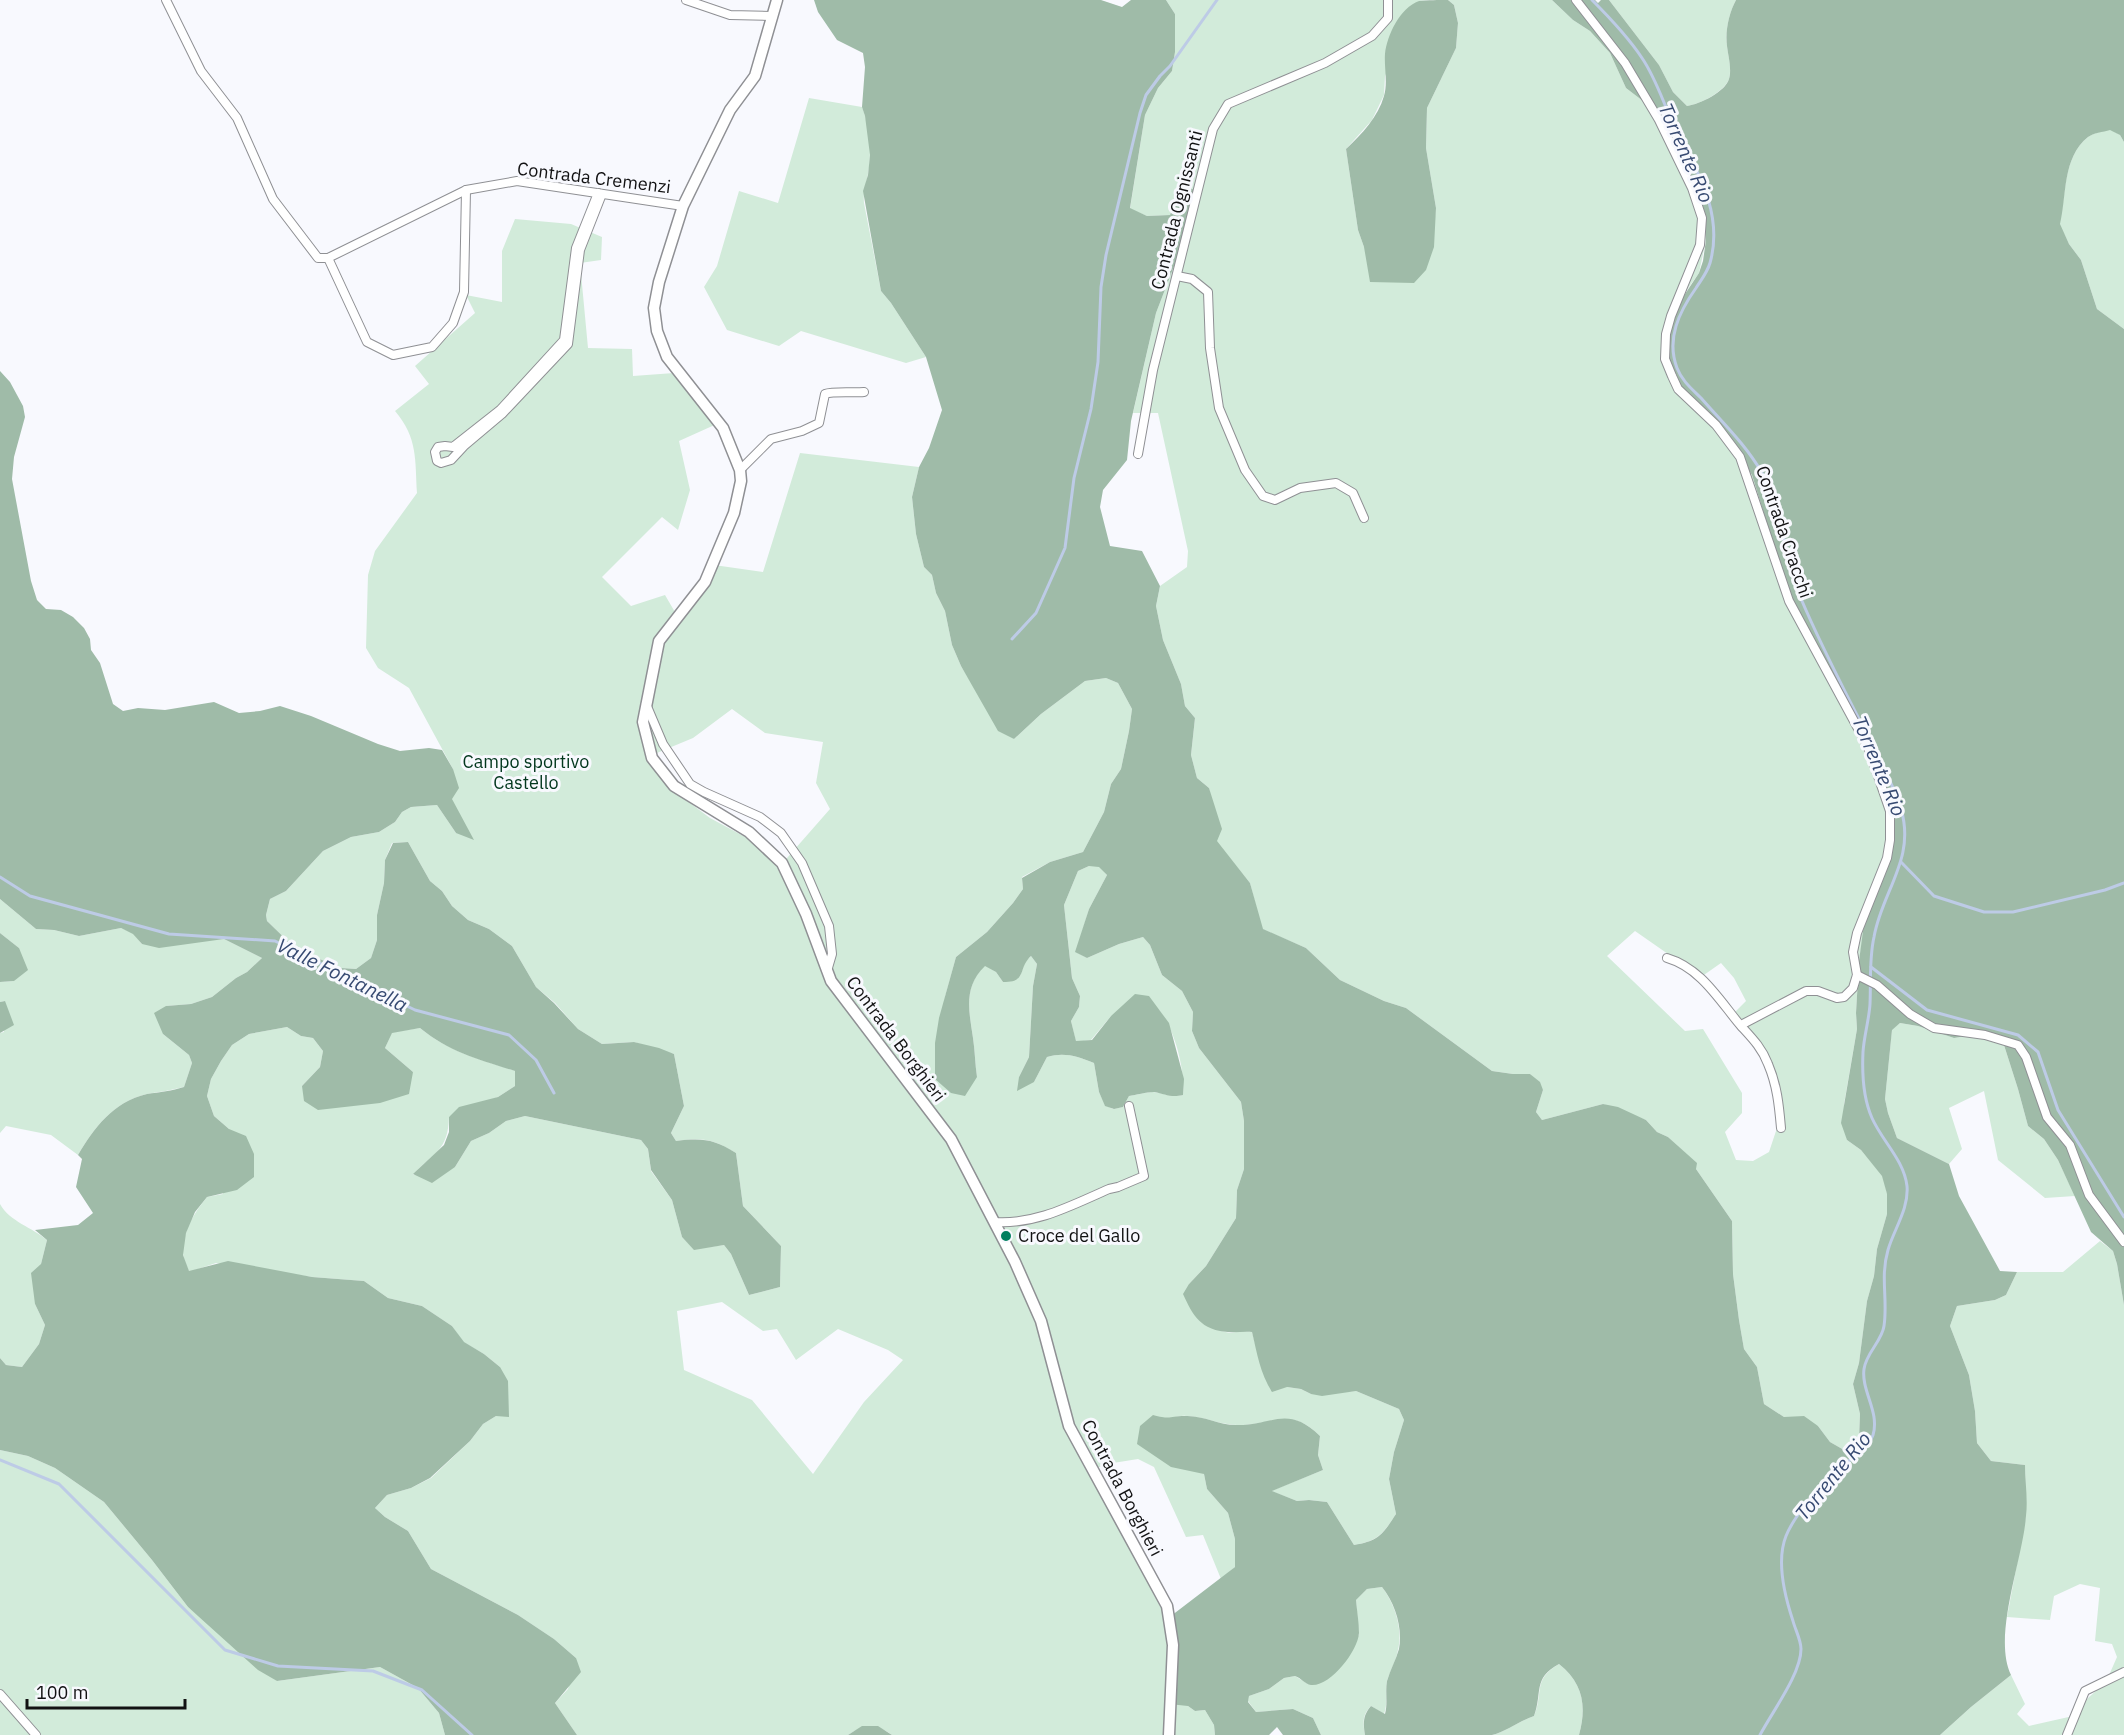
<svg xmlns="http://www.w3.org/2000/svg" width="2124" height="1735" viewBox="0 0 2124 1735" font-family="'IBM Plex Sans',sans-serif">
<rect width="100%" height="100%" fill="#f8f9fe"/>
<g fill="#d2ebda" fill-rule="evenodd">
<path d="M1166,0H1429L1419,1L1385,76L1384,95L1372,120L1346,149L1358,230L1364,247L1434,225L1436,208L1426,148L1427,108L1456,48L1458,23L1454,5L1448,0H1552L1573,20L1590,31L1610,53L1626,88L1669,121L1703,211L1706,240L1699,273L1684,294L1739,456L1752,475L1787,588L1818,662L1892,803L1893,831L1863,938L1859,961L1856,1013L1857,1029L1844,1104L1847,1140L1861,1150L1883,1176L1887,1193V1214L1877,1249L1874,1276L1867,1301L1859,1363L1853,1384L1860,1414L1859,1439L1844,1450L1830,1442L1818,1426L1784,1417L1764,1404L1757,1367L1744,1349L1739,1320L1733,1274L1732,1221L1696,1169V1163L1668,1137L1657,1132L1646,1120L1603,1104L1542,1120L1536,1112L1543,1090L1530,1074H1513L1492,1071L1406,1008L1384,1001L1340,980L1306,948L1262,929L1250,883L1216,841L1209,788L1197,778L1191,755L1195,718L1185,706L1181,684L1163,640L1156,606L1160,586L1187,567L1188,551L1158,413H1133L1156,313L1176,261L1181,186L1170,215L1147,216L1130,209L1145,115L1158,88L1172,71L1175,52V14ZM1635,931L1701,977L1721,963L1734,978L1746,1001L1735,1012L1759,1051L1774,1086L1780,1119L1769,1152L1753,1161L1736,1160L1725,1132L1742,1113V1093L1703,1029L1685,1031L1607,956Z"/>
<path d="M1609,0H1736C1729,13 1725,31 1727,46C1728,55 1732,69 1729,79C1724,92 1700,104 1687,106L1673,92L1659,65Z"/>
<path d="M809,98L862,107C870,127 872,153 868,174C866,185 863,192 864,203L881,291L891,303L926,357L906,363L801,331L779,346L727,330L704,287L717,266L739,191L778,203Z"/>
<path d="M2110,129L2120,135L2124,142V329L2097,309L2081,260L2069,244L2059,224C2067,195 2062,158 2088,137C2093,133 2104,131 2110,129Z"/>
<path d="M515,219L571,224L602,237L601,260L580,263L588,348L632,349L633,376L674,373L719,423L679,441L690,490L678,530L662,517L602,577L631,606L665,595L679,619L714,565L763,572L800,453L919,467L912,497L916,534L924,567L932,575L936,593L945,611L952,645L961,666L986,707L1014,739L1041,714L1085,681L1106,678L1118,683L1132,709L1129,731L1121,769L1111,784L1104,812L1083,852L1050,862L1022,877L1023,889L1013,903L987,932L956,957L945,997L935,1079L977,1077C975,1064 975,1051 973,1038C969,1011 963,987 985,965L996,972L1003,982L1020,976L1025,962L1031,956L1037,964L1033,986L1029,1057L1019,1077L1034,1082L1047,1057C1064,1052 1077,1056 1094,1063L1099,1092L1105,1105L1113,1109L1123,1107L1129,1096C1136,1095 1146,1092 1153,1092C1165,1093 1171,1098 1183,1095C1185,1069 1175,1030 1159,1010L1111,1016L1091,1040L1076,1042L1071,1021L1079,1007L1080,996L1072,978L1064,905L1078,871L1089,866H1099L1107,875L1089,909L1076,952L1087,958L1119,944L1143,937L1150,945L1162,975L1182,991L1193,1012L1192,1031L1199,1048L1241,1102L1244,1121V1169L1237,1190L1236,1218L1206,1266L1189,1284L1213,1329L1230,1333L1242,1331L1252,1332L1255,1343L1287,1387L1301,1389L1311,1394L1356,1391L1399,1409L1404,1420L1394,1452L1389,1479L1396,1514C1383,1534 1378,1541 1354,1545L1327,1502L1309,1500L1297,1501L1271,1491L1323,1470L1318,1455L1320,1436C1289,1405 1272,1426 1237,1425C1220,1425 1203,1416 1186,1416C1180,1415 1174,1418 1168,1419L1204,1474L1207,1489L1228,1513L1235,1539V1567L1221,1579L1203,1535L1186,1537L1154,1467L1138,1459L1113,1463L1093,1469L1167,1619L1188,1706L1195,1711L1205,1710L1214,1725L1215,1735H892C874,1722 865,1724 848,1735H577L555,1703L568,1689L576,1658L554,1639L518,1615L431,1569L408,1531L385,1517L375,1508L387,1495L411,1488L431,1478L470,1441L483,1424L496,1416L500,1367L484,1354L463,1342L452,1326L422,1306L388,1298L364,1281L312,1277L216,1263L189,1272C187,1266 183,1259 183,1253C182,1232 194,1213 207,1197L223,1194L229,1129L214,1116L207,1096L211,1079L221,1061L232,1045L249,1034L287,1027L301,1036L313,1038L323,1051L320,1067L302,1086L413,1072L385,1048L392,1032L420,1028C451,1053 479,1059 516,1071L515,1086L498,1097L449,1117C448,1152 433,1152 413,1175L455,1167L471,1141L489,1133L506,1121L525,1116L641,1140L648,1149L651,1171L672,1200L682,1237L694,1249L724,1245L731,1254L749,1295L780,1287L781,1246L743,1206L736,1153C713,1139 703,1137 676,1141L671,1133L684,1106L674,1054L634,1042L602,1044L578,1029L555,1003L536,987L512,946L489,929L468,920L452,906L442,891L430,881L408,842L392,843L385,860L384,883L377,915V940L371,958L356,969L341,968L296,949L267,921L266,915L270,899L286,891L323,851L351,837L379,832L395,822L402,812L411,807L437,805L456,833L452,799L453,769L409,688L378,668L366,648L368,575L375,551L417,493C415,460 418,438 395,411L429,384L415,366L475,313L466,295L502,302V251ZM732,709L765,733L823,742L816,783L830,809L780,866L749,839L710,818L678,794L652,755L693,738ZM722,1302L763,1331L777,1329L796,1360L838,1329L888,1350L903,1360L864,1402L813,1474L752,1400L684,1370L677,1311Z"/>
<path d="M0,899L36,929L54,930L79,936L121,928L133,933L142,944L224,939L262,958L247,972L236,978L212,997L191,1004L166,1006L163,1034L189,1055L192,1063L184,1087C172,1090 159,1092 147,1094C113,1102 94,1128 78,1155L51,1135L6,1126L0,1133V1033L4,1032L5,1001L0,1002V982L14,981L19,948L0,933Z"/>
<path d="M1900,1023L1918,1026L1954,1038L1985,1033L2004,1045L2018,1089L2028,1126L2044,1139L2058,1160L2075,1196L2045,1198L1998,1160L1984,1091L1949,1108L1962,1149L1949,1164L1897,1138L1888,1113L1885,1099L1892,1029Z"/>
<path d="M0,1204C10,1222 32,1227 47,1240L41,1264L35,1304L45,1325L39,1344L22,1367L6,1365L0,1358Z"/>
<path d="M2100,1241L2113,1251L2117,1264L2124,1305V1735H1940L1971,1707L2011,1675L2025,1704L2017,1714L2029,1726L2073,1716L2088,1698L2106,1682L2117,1657L2112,1644L2095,1641L2100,1588L2080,1584L2054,1596L2050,1620L2007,1617L2026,1516L2025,1465L1991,1461L1977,1443L1975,1411L1969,1375L1950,1326L1957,1306L1995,1300L2006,1295L2017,1272H2063Z"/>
<path d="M0,1450L28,1456L55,1468L104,1502L152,1560L188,1607L277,1681L380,1667L418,1688L439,1713L445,1735H0Z"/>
<path d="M1382,1587C1395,1604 1403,1629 1398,1650C1396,1661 1390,1671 1387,1681C1385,1692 1388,1704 1384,1714L1371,1706C1362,1715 1363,1723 1365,1735H1321L1313,1718L1293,1709L1256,1712L1248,1701L1249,1696L1269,1689L1284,1678L1295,1676L1308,1684L1359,1635L1356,1600L1367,1589Z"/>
<path d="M1559,1664C1583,1683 1587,1706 1579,1735H1492C1507,1731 1519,1721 1534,1716C1544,1692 1532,1680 1559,1664Z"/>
</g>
<g fill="#9fbba8">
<path d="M814,0H1101L1122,7L1131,0H1166L1175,14V52L1172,71L1158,88L1145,115L1130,208L1147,216L1170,215L1181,186L1195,190L1176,261L1156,313L1131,421L1127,460L1103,490L1100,507L1110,546L1142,551L1160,586L1156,606L1163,640L1181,684L1185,706L1195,718L1191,755L1197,778L1209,788L1222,829L1217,841L1250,883L1263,929L1306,948L1340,980L1384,1001L1406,1008L1492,1071L1513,1074H1530L1540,1082L1543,1090L1536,1112L1542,1120L1603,1104L1618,1107L1646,1120L1657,1132L1668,1137L1697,1163L1696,1169L1732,1221L1733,1274L1739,1320L1744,1349L1757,1367L1764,1404L1784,1417L1804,1416L1818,1426L1830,1442L1844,1450L1859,1439L1860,1414L1853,1384L1859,1363L1867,1301L1874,1276L1877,1249L1887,1214V1194L1882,1176L1861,1150L1847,1140L1841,1123L1857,1029L1856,1013L1859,961L1866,909L1893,831L1892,803L1832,688L1787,588L1752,475L1739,456L1667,370L1671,315L1699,273L1703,261L1706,240L1703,211L1669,121L1626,88L1610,53L1590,31L1573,20L1552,0H1595L1598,3L1601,0H1609L1659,65L1673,92L1687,106C1700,104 1725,92 1729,79C1732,69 1728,55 1727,46C1725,31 1729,13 1736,0H2124V142L2120,135L2110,130C2103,132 2093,133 2088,137C2062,158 2067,195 2060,224L2069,244L2081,260L2097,309L2124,329V1305L2117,1264L2113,1251L2091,1232L2058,1160L2044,1139L2028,1126L2018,1089L2004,1045L1985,1033L1954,1038L1918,1026L1900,1023L1892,1030L1885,1099L1888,1113L1897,1138L1949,1164L1959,1196L2000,1271L2017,1272L2006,1295L1995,1300L1957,1306L1950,1326L1969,1375L1975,1411L1977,1443L1991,1461L2025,1465C2025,1481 2028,1499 2026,1516C2023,1559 1992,1636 2011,1675L1971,1707L1940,1735H1579C1587,1706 1583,1683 1559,1664C1532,1679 1543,1692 1534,1716C1519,1721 1507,1731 1492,1735H1365C1363,1723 1363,1715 1371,1706L1385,1714C1388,1703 1385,1692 1387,1681C1390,1670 1396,1660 1399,1649C1403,1628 1395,1603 1382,1587L1367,1589L1356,1600C1357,1611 1359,1623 1359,1633C1358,1651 1330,1687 1311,1685C1305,1684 1301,1678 1295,1676L1284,1678L1269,1689L1249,1696L1248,1702L1256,1712L1293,1709L1313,1718L1321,1735H1283L1277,1727L1269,1735H1215L1214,1725L1205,1710L1195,1711L1188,1706L1169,1704L1167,1619L1235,1567V1539L1228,1513L1207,1489L1204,1474L1171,1467L1137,1444L1140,1426L1153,1415C1172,1420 1169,1416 1185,1416C1202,1415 1219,1425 1236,1425C1272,1426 1287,1404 1320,1436L1318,1455L1323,1470L1272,1491L1297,1501L1309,1500L1327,1502L1354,1545C1379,1541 1383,1534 1396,1514L1389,1479L1394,1452L1404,1420L1399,1409L1356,1391L1322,1396L1311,1394L1301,1389L1287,1387L1272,1392C1260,1373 1257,1353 1252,1332C1244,1331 1236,1333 1228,1332C1201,1330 1193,1316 1183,1294L1189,1284L1206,1266L1236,1218L1237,1190L1244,1169V1121L1241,1102L1199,1048L1192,1031L1193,1012L1182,991L1162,975L1150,945L1143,937L1119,944L1087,958L1075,952L1089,909L1107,875L1099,867L1089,866L1078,871L1064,905L1072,978L1080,996L1079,1007L1071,1021L1076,1041L1092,1040L1111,1016L1135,994L1149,996L1169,1023L1184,1079L1183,1095C1171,1098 1165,1094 1154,1092C1146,1092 1136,1095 1129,1096L1123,1107L1114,1109L1105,1106L1099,1092L1094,1063C1077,1056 1064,1052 1047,1057L1034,1082L1017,1091L1019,1077L1029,1057L1033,986L1037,964L1031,956C1017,969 1028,982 1003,982L996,972L985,966C963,987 969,1011 973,1038C975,1051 975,1064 977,1077L965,1096L951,1093L935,1079V1043L939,1018L956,957L987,932L1013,903L1023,889L1022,878L1050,862L1083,852L1104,812L1111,784L1121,769L1129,731L1132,709L1118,683L1106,678L1085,681L1041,714L1014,739L998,731L961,666L952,645L945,611L936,593L932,575L924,567L916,534L912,497L919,467L929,448L942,410L926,357L891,303L881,291L863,191L868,175L870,155L865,116L862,107L865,67L863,53L837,40L818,12Z"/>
<path d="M1448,0L1454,5L1458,23L1456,48L1427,108L1426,148L1436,208L1434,247L1426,270L1414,283L1370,282L1364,247L1358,230L1346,149C1362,134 1378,117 1384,96C1388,83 1384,67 1385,54C1387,35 1400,8 1419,1C1427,0 1439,0 1448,0Z"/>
<path d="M0,371L10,382L23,406L25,417L14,457L12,479L31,581L37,600L46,609L61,610L73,617L84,628L90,639L91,650L100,663L113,704L123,711L138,708L165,710L214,702L239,713L260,711L280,706L311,716L378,744L400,751L429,748L442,750L453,769L459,788L452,799L474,840L456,833L437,805L411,807L402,812L395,822L379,832L351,837L323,851L286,891L270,899L266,915L267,921L296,949L341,968L356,969L371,958L377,940V915L384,883L385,860L393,843L408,842L430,881L442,891L452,906L468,920L489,929L512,946L536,987L554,1003L578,1029L602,1044L634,1042L659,1048L674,1054L684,1106L671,1133L676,1141C703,1138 713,1139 736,1153L743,1206L781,1246L780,1287L749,1295L731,1254L724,1245L694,1250L682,1237L672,1200L651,1170L648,1149L641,1140L525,1116L506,1121L489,1133L471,1141L455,1167L432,1183L413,1174L444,1145L449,1132V1117L459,1107L498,1097L515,1086V1071C478,1059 451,1053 420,1028L392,1033L385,1048L413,1072L409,1094L380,1103L318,1110L304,1101L302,1086L320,1067L323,1051L313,1038L301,1036L287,1027L249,1034L232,1045L221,1061L211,1079L207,1096L214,1116L229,1129L246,1136L254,1154V1177L237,1190L207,1197L195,1212L186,1233L183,1255L189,1271L228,1261L312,1277L364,1281L388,1298L422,1306L452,1326L464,1342L484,1354L500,1367L508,1381L509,1417L496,1416L483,1424L470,1441L430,1478L411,1488L387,1495L375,1508L385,1517L408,1531L431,1569L518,1615L554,1639L576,1658L581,1672L555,1703L577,1735H445L439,1713L418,1688L380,1667L277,1681L258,1670L188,1607L152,1560L104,1502L55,1468L28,1456L0,1450V1358L6,1365L22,1367L39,1344L45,1325L35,1304L31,1273L41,1264L47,1240L35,1230L78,1225L93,1213L76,1187L82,1159L78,1155C94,1128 113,1102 147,1094C160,1092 172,1091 184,1087L192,1063L189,1055L163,1034L154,1013L166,1006L191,1004L212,997L236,978L247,972L262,958L224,939L159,948L142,944L133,934L121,928L79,936L54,930L36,929L0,899Z"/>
<path d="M0,933L19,948L28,970L14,981L0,982Z"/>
<path d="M5,1001L14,1025L0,1033V1002Z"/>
<path d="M862,1726H878L892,1735H848Z"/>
</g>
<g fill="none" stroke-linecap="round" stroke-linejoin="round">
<g stroke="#bdcbe6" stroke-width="3">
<path d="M1592,0C1610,18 1628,37 1642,58C1655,77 1662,99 1671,119C1693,165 1725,210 1710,263C1707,273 1701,280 1696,288C1679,312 1666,339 1677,368C1682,381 1692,389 1701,398C1722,422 1746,445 1762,473C1783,511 1784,560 1802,601C1822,648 1846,693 1869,739C1880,762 1894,785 1901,809C1916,859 1882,891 1874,937C1869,959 1871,982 1870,1004C1869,1020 1864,1036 1863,1052C1862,1073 1863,1098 1872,1118C1882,1141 1904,1160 1907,1186C1909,1209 1894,1229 1888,1250C1880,1277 1888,1300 1884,1326C1882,1341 1866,1353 1864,1369C1861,1391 1880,1412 1873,1435C1868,1449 1843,1464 1832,1475C1817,1490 1794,1516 1786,1536C1776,1561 1785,1597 1793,1621C1795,1629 1801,1640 1801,1649C1801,1674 1772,1712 1760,1735"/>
<path d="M1012,639L1036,613L1065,548L1074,478L1091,409L1098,362L1101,287L1106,255L1140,113L1146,95L1160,76L1170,66L1217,0"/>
<path d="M1901,862L1934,896L1984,912H2013L2105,890L2124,883"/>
<path d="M0,877L30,896L169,934L275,941L415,1010L509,1035L536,1060L554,1093"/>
<path d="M1871,967L1927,1010L2018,1035L2038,1052L2058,1110L2124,1217"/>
<path d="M0,1460L59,1484L225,1650L278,1666L373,1671L422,1690L472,1735"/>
</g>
<defs>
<g id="minor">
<path d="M166,0L201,71L237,118L273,199L318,258H328L466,190L517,181L683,206"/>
<path d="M686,0L730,15L771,16"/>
<path d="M1576,0L1625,63L1659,120L1692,188L1702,218L1700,245L1671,316L1666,334L1665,359L1672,376L1678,389L1716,425L1740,457L1789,601L1868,747L1890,811V840L1887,858L1857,933L1853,952L1857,975L1853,988L1844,997L1837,998L1818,991H1806L1741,1025"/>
<path d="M598,193L576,248L564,340L500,410L453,447L445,446L438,447L435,452L437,461L441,463L451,460L464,446L502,414L568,344L580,250L602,194"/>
<path d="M328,258L367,342L393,355L432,347L453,323L464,292L466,190"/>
<path d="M1177,276L1192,279L1208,292L1210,348L1219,408L1245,470L1263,496L1275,500L1300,488L1336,483L1353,493L1364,518"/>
<path d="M1138,454L1153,370L1213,129L1228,104L1325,63L1372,36L1388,18V0"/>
<path d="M740,470L771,439L802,431L819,423L825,394C833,391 853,393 864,392"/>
<path d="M646,704L663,744L690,784L704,792L760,817L781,833L802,863L829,926L832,954L827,971"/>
<path d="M1667,958C1701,968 1719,1000 1741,1026C1752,1038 1762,1048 1768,1064C1777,1085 1779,1105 1781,1128"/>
<path d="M1857,975L1877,985L1910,1014L1934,1028L1985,1035L2018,1045L2026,1057L2047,1117L2070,1145L2089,1195L2124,1242"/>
<path d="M994,1222C1036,1225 1072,1205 1109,1189L1118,1187L1144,1176L1129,1106"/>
<path d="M0,1694L36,1735"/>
<path d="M2067,1735L2085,1691L2124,1672"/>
</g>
<path id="tertiary" d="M777,0L755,76L730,110L683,206L659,282L654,308L657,331L667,357L723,428L740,470L741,481L734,513L705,582L659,641L643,722L652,758L674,786L749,832L782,863L806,914L831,981L951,1139L1015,1262L1041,1321L1069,1426L1167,1606L1173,1645L1169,1735"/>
</defs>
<use href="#minor" stroke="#8f9094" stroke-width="10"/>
<use href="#tertiary" stroke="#8f9094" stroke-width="13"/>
<use href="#minor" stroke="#fff" stroke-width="8"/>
<use href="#tertiary" stroke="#fff" stroke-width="10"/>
</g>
<circle fill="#007f5f" stroke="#f8f9fe" stroke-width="2" cx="1006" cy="1236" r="6"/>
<g text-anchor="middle" stroke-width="6" stroke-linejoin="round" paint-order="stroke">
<g font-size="18" fill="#121213" stroke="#f8f9fe">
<text transform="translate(594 178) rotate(7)" y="6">Contrada Cremenzi</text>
<text transform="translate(1177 210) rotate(-76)" y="6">Contrada Ognissanti</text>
<text transform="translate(1784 532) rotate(71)" y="6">Contrada Cracchi</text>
<text transform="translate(896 1039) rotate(53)" y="6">Contrada Borghieri</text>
<text transform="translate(1122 1488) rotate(62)" y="6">Contrada Borghieri</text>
</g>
<g font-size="18" fill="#02371d" stroke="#f8f9fe">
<text x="526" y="768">Campo sportivo<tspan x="526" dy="21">Castello</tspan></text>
</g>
<g font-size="18" fill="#121213" stroke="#f8f9fe" text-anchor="start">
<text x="1018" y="1242">Croce del Gallo</text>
</g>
<g font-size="20" font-style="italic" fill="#374a72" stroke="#f8f9fe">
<text transform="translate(1686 153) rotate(66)" y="7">Torrente Rio</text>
<text transform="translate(1879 766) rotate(67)" y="7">Torrente Rio</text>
<text transform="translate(342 975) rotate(26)" y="7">Valle Fontanella</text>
<text transform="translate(1833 1476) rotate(-51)" y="7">Torrente Rio</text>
</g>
</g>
<path d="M27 1699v9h158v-9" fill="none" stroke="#121213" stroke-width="3"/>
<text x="36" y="1699" font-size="18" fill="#121213" stroke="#f8f9fe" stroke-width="4.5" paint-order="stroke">100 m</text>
</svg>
